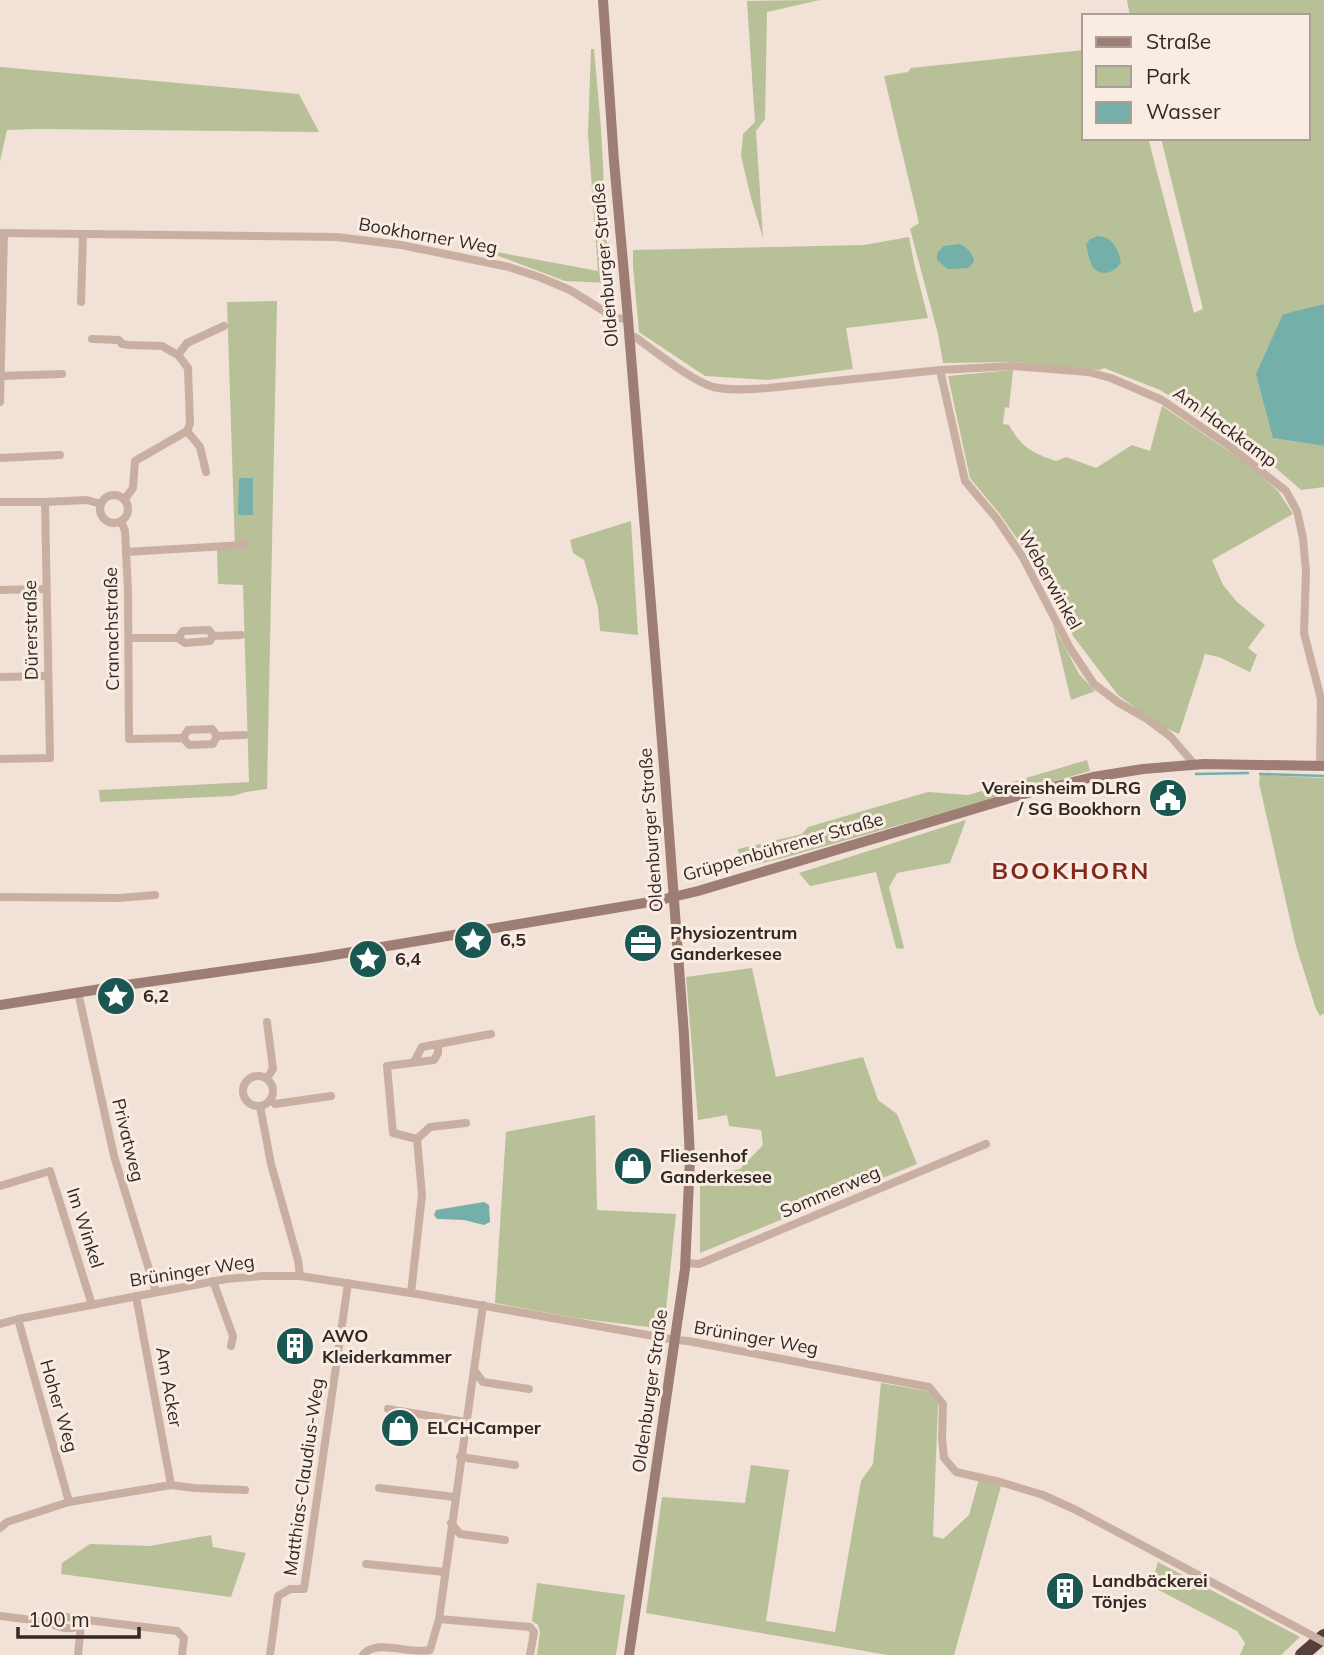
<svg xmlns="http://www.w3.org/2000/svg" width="1324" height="1655" viewBox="0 0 1324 1655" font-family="Mulish,sans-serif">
<rect width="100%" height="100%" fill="#f1e1d6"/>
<g fill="#b7c096">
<path d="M820,0L767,12L765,119L756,131L763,238L751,198L741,156L743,134L755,122L747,1Z"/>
<path d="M1127,0H1324V304L1283,314L1274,438L1324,446V487L1301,490L1253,448L1160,390L1104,368L1100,370L1014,362L943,363L938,334L910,229L919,223L884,76L908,72L911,68L1084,50V138H1148L1194,313L1203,309L1161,138H1308V16H1130Z"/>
<path d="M591,49H594L601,128L609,283L565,281L480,249L598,271L588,134Z"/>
<path d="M0,67L299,94L319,132L37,129L7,130L0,161Z"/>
<path d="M909,237L914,263L928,318L846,328L853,369L768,380L705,376L639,332L633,267V250L864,245Z"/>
<path d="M277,301L267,789L246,792L232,796L100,802L99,790L249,782L243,585L218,584L217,549L235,547L227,302Z"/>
<path d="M1013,370L1009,408L1005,407L1003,424L1009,425C1022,448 1032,453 1056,461L1066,457L1096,468L1132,445L1150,451L1162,406L1245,462L1278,491L1293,514L1212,560L1223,585L1237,602L1265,625L1248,648L1257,655L1250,672L1219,657L1205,654L1179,734L1158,725L1118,695L1073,636L1058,600L1049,584L999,513L970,478L948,376Z"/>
<path d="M631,521L638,635L600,631L598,607L584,560L573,553L570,540Z"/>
<path d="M1053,625L1079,674L1095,691L1071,700Z"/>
<path d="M1087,760L1090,771L783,858L741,868L738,849L802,834L808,827L928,792L968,795Z"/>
<path d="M1260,775L1324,778V1013L1320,1016L1316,1009L1296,946L1259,783Z"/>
<path d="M966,820L950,863L897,873L889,887L904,948L901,949L896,948L876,872L810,886L799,873Z"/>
<path d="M752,968L776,1077L863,1057L878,1100L897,1114L917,1164L700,1253V1180L740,1169L763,1145L761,1130L729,1126L727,1115L698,1120L686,977Z"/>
<path d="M595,1115L597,1210L676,1214L664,1329L576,1318L495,1303L506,1132Z"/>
<path d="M881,1383L927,1391L938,1404L933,1536L943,1539L969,1515L979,1479L1001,1486L954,1655H888L646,1613L662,1497L745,1503L751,1465L789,1470L766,1621L835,1632L861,1481L873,1464Z"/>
<path d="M211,1535L213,1547L246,1553L231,1597L61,1574L62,1563L90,1544L150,1546Z"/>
<path d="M1158,1562L1300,1637L1281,1655H1240L1245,1643L1237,1631L1151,1586Z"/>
<path d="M537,1583L625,1595L616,1655H537L540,1632L538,1625L532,1621Z"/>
</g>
<g fill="#74afaa">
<path d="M1098,236C1113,237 1118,249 1121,262C1116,272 1101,278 1093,267C1089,262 1088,251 1086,245L1090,239Z"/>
<path d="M960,244C968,249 973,253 974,262L968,268L948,269L937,260V253L944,246Z"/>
<path d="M1324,304V446L1273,438L1256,374L1283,314Z"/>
<path d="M239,478H253V515H238Z"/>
<path d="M484,1202L489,1205L490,1222L484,1225L464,1220L437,1219L434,1215L436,1210Z"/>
</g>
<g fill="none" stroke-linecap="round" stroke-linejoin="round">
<g stroke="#74afaa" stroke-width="2.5">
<path d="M1196,774L1248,773"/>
<path d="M1260,774L1324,776"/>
</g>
<g stroke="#c9afa2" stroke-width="8">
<path d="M0,233L337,237L401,245L509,267L539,277L570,290L615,318L628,319"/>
<path d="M81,302L83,234"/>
<path d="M630,337H635C655,351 692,381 713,387C730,391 750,389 768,388L940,370L1013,366L1088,372L1111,378L1162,400L1232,448L1286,491L1297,511L1303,538L1306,572L1304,633L1321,699L1320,766"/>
<path d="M92,339L119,340L122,344L129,345L162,346L178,355L188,368L190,424L187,431L135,461L133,488L124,500"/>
<path d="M178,355L187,343L224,326"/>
<path d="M940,370L965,481L997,519L1022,556L1070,648L1094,684L1119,703L1147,719L1171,737L1195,765"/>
<path d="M1,376L62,374"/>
<path d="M0,402L4,233"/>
<path d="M187,431L200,447L206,472"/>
<path d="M0,458L60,455"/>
<circle cx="114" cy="509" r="14"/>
<path d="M0,502H45L50,758L0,759"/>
<path d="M45,502L87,500L101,504"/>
<path d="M121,521L125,531L128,590L129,739L183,738L189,745L213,744L217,736L245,735"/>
<path d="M126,552L244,545L245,542"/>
<path d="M0,590L46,589"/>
<path d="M129,638H178L185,643L210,641L213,636L241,635"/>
<path d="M178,638L183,631L209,630L213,636"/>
<path d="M0,677L48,676"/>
<path d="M183,738L188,730L212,729L217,736"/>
<path d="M0,897L119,898L155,895"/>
<path d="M78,992L114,1156L156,1292"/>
<path d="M414,1062L422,1047L438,1044"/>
<circle cx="258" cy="1091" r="15"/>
<path d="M267,1078L273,1069L267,1022"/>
<path d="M271,1100L275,1104L331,1096"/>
<path d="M260,1106L271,1164L298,1260L300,1276"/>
<path d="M417,1139L430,1127L466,1123"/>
<path d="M0,1186L50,1171L92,1305"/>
<path d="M685,1263L699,1264L986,1144"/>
<path d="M213,1281L233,1336L231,1346"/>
<path d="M411,1293L422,1195L417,1139L393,1133L387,1066L434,1060L438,1053V1044L491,1034"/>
<path d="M136,1296L171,1485"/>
<path d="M18,1319L69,1502"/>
<path d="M0,1324L18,1319L226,1279L263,1276H300L417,1294L676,1340L688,1341L929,1387L943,1404L942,1438L944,1458L956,1472L1000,1482L1043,1495L1076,1510L1296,1627"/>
<path d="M474,1370L483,1382L529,1389"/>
<path d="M388,1409L466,1422"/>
<path d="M460,1457L515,1465"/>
<path d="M379,1488L455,1497"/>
<path d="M451,1523L460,1534L505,1540"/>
<path d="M0,1528L7,1522L69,1502L171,1485L194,1488L245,1490"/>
<path d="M366,1564L445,1572"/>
<path d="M0,1616L49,1622"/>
<path d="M439,1619L530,1627L534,1632L530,1655"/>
<path d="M81,1625L77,1618L55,1616L49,1622C55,1627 69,1630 77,1627C78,1627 86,1621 87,1620L177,1631L184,1638L182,1655"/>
<path d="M78,1655L81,1625"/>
<path d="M270,1655L278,1596L290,1589H304L348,1283"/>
<path d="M363,1655C376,1638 410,1655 430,1650L439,1619L483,1305"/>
</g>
<g stroke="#9d7d74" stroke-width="10">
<path d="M603,0L614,161L628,319L665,779L684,1035L690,1159L685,1269L629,1655"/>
<path d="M0,1005L119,986L316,958L656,901L698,891L1024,794L1093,777L1143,769L1204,764L1324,766"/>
</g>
<path stroke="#55403b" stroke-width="14" d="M1302,1655L1324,1636"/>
<path stroke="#c9afa2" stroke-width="8" d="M1296,1627L1324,1642"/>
</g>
<defs>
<symbol id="civic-disc" viewBox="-11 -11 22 22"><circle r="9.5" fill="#1a5652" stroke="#f9ece2"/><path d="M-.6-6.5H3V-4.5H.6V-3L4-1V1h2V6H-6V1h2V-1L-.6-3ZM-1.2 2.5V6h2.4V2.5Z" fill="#fff"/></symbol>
<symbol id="sight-disc" viewBox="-11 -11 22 22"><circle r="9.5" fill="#1a5652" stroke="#f9ece2"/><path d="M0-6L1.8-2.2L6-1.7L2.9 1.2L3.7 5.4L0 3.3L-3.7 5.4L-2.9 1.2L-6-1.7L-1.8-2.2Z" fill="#fff"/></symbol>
<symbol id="office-disc" viewBox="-11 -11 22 22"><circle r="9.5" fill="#1a5652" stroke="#f9ece2"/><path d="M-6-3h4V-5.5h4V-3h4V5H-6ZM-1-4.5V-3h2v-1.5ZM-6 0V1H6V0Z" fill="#fff"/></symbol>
<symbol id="shop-disc" viewBox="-11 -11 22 22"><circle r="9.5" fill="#1a5652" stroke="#f9ece2"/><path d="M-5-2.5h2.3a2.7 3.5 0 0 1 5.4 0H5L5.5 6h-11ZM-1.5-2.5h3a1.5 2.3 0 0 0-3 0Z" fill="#fff"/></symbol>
<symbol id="building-disc" viewBox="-11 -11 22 22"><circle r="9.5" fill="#1a5652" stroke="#f9ece2"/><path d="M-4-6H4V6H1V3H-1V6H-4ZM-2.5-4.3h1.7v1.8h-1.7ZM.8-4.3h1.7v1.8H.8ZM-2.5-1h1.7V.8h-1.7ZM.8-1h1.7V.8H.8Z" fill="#fff"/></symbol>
</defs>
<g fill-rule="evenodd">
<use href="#civic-disc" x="1146" y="776" width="44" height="44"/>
<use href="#sight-disc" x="451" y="918" width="44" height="44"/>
<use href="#office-disc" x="621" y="921" width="44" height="44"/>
<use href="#sight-disc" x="346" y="937" width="44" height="44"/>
<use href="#sight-disc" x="94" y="974" width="44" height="44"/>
<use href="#shop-disc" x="611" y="1144" width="44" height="44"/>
<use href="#building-disc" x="273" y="1324" width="44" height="44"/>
<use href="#shop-disc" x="378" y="1406" width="44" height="44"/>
<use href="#building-disc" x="1043" y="1569" width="44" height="44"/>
</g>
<g text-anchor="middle" stroke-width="6" stroke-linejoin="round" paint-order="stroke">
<g font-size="18" fill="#332825" stroke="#f9ece2">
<text transform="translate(428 236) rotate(10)" y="6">Bookhorner Weg</text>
<text transform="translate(605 265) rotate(-95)" y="6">Oldenburger Straße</text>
<text transform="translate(1225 427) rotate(36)" y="6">Am Hackkamp</text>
<text transform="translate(1050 580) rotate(61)" y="6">Weberwinkel</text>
<text transform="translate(112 629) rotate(-91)" y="6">Cranachstraße</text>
<text transform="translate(31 630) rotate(-91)" y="6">Dürerstraße</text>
<text transform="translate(651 830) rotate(-94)" y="6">Oldenburger Straße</text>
<text transform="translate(783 847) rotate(-16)" y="6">Grüppenbührener Straße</text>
<text transform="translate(128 1140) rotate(76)" y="6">Privatweg</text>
<text transform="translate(830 1192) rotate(-23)" y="6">Sommerweg</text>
<text transform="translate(85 1228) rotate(72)" y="6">Im Winkel</text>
<text transform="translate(192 1271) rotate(-9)" y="6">Brüninger Weg</text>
<text transform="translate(756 1338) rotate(10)" y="6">Brüninger Weg</text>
<text transform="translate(169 1387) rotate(80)" y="6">Am Acker</text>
<text transform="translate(650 1391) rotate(-82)" y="6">Oldenburger Straße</text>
<text transform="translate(59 1406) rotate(74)" y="6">Hoher Weg</text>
<text transform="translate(304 1477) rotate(-82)" y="6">Matthias-Claudius-Weg</text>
</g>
<g font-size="18" font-weight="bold" fill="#332825" stroke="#f9ece2" text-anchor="start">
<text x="1141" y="794" text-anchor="end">Vereinsheim DLRG<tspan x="1141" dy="21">/ SG Bookhorn</tspan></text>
<text x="670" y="939">Physiozentrum<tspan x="670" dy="21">Ganderkesee</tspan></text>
<text x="500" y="946">6,5</text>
<text x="395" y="965">6,4</text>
<text x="143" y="1002">6,2</text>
<text x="660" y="1162">Fliesenhof<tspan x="660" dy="21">Ganderkesee</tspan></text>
<text x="322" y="1342">AWO<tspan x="322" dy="21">Kleiderkammer</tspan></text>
<text x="427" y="1434">ELCHCamper</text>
<text x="1092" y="1587">Landbäckerei<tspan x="1092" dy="21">Tönjes</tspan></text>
</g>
<g font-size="24" font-weight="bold" letter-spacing="2" fill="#84281c" stroke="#f9ece2">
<text x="1071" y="879">BOOKHORN</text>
</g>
</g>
<rect x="1082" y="14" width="228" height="126" fill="#f9ece2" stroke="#aa9e96" stroke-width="2"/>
<rect x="1096" y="37" width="35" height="10" fill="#9d7d74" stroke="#aa9e96" stroke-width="2"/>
<text x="1146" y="49" font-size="21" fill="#332825">Straße</text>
<rect x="1096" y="66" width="35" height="21" fill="#b7c096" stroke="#aa9e96" stroke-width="2"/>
<text x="1146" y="84" font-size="21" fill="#332825">Park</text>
<rect x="1096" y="102" width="35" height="21" fill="#74afaa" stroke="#aa9e96" stroke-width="2"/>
<text x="1146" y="119" font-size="21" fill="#332825">Wasser</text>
<path d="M18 1627v10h121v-10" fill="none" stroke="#332825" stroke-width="3.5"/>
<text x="28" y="1627" font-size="21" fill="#332825" stroke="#f9ece2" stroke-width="5" paint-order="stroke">100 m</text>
</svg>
